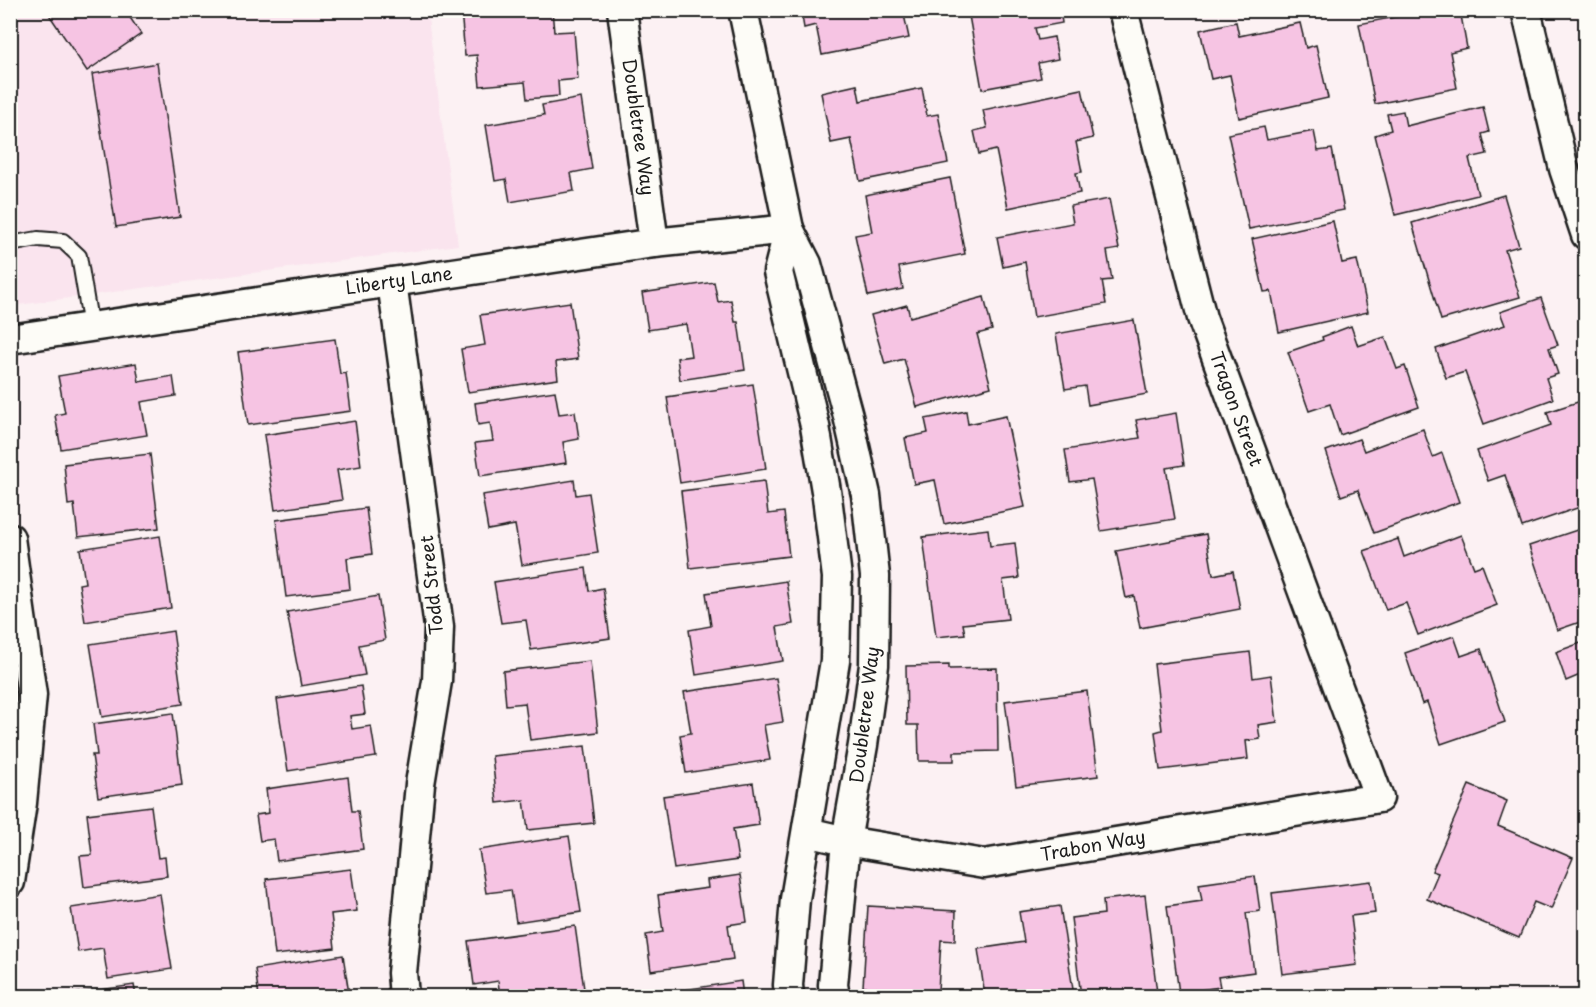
<svg xmlns="http://www.w3.org/2000/svg" width="1596" height="1007" viewBox="0 0 1596 1007" font-family="'Playpen Sans',sans-serif">
<rect width="100%" height="100%" fill="#fcf1f3"/>
<filter id="ink" filterUnits="userSpaceOnUse"><feTurbulence type="fractalNoise" baseFrequency=".0167" numOctaves="2"/><feDisplacementMap in="SourceGraphic" scale="12" xChannelSelector="R" yChannelSelector="G"/><feConvolveMatrix kernelMatrix="1 2 1 2 8 2 1 2 1" color-interpolation-filters="sRGB"/></filter>
<g filter="url(#ink)">
<path fill="#fae4ee" d="M10,11H427L458,245L11,306Z"/>
<g fill="#f6c4e3" stroke="#1c1c1c" stroke-width="1.5">
<path d="M46,10H125L141,34L87,71Z"/>
<path d="M461,10H552L554,32L574,31L578,79L558,81L559,96L527,99L525,82L480,86L477,55L465,56Z"/>
<path d="M801,10H903L909,38L822,55L816,25L804,28Z"/>
<path d="M968,10H1060L1062,23L1035,28L1038,40L1054,37L1058,59L1038,63L1041,78L982,89Z"/>
<path d="M1421,10H1460L1467,48L1450,52L1457,88L1375,104L1359,24L1421,12Z"/>
<path d="M1236,22L1239,36L1300,23L1306,48L1316,45L1328,98L1239,118L1230,75L1211,79L1200,30Z"/>
<path d="M157,63L180,217L116,227L92,74Z"/>
<path d="M857,85L860,101L922,88L927,116L938,114L948,163L860,181L851,139L831,143L821,93Z"/>
<path d="M1082,89L1093,138L1076,142L1082,172L1076,173L1080,193L1008,208L996,150L979,154L974,131L987,128L983,110Z"/>
<path d="M581,98L592,169L571,173L574,191L510,202L506,179L495,181L486,125L544,115L542,105Z"/>
<path d="M1483,107L1489,132L1482,134L1487,154L1469,158L1478,195L1395,215L1375,135L1391,130L1387,114L1403,111L1406,126Z"/>
<path d="M1264,127L1267,140L1314,131L1318,151L1332,149L1344,210L1249,229L1228,134Z"/>
<path d="M950,178L965,254L899,267L903,289L868,296L855,235L872,232L865,195Z"/>
<path d="M1504,195L1519,246L1505,250L1520,297L1441,320L1412,223Z"/>
<path d="M1109,199L1119,249L1107,251L1112,280L1102,281L1106,304L1034,317L1025,262L1003,267L997,237L1073,223L1070,206Z"/>
<path d="M1333,221L1342,263L1357,260L1368,312L1279,332L1271,291L1264,292L1252,239Z"/>
<path d="M714,282L718,302L731,300L735,322H738L745,370L680,380L677,358L691,356L686,324L648,330L642,293Z"/>
<path d="M984,297L992,330L977,334L991,387L917,407L904,359L885,364L871,315L907,305L910,317Z"/>
<path d="M1541,298L1558,345L1549,348L1558,374L1546,378L1553,399L1484,424L1465,372L1446,378L1436,349L1505,325L1500,312Z"/>
<path d="M570,302L578,359L556,362L558,379L468,392L461,349L485,345L480,315Z"/>
<path d="M1134,320L1147,394L1088,405L1085,386L1065,389L1056,334Z"/>
<path d="M1351,326L1358,346L1385,337L1397,369L1405,366L1419,407L1340,435L1330,404L1309,411L1288,352L1323,340L1322,337Z"/>
<path d="M335,339L340,374L346,373L351,411L248,425L238,352Z"/>
<path d="M136,363L139,382L173,376L176,396L141,402L147,435L61,449L55,415L65,413L58,376Z"/>
<path d="M753,384L766,469L680,483L667,397Z"/>
<path d="M555,391L559,414L575,412L579,439L563,442L566,463L480,476L475,443L493,441L490,423L478,425L475,403Z"/>
<path d="M1581,401L1586,413V449L1578,452L1586,475V505L1522,527L1505,475L1488,481L1477,451L1551,425L1547,412Z"/>
<path d="M966,411L968,424L1006,416L1025,507L944,524L935,480L914,484L905,438L928,433L925,419Z"/>
<path d="M1176,413L1184,465L1166,468L1175,519L1101,531L1092,479L1070,482L1065,450L1140,438L1136,420Z"/>
<path d="M355,421L361,466L337,470L342,500L275,510L264,435Z"/>
<path d="M1423,429L1433,457L1442,453L1459,502L1374,533L1358,490L1341,496L1326,451L1359,439L1364,451Z"/>
<path d="M150,454L159,528L78,537L74,504L68,505L64,464Z"/>
<path d="M574,480L576,495L589,493L598,553L522,565L515,525L488,530L482,495Z"/>
<path d="M764,481L768,514L784,512L789,556L690,568L681,491Z"/>
<path d="M366,508L372,554L347,558L350,589L286,597L276,520Z"/>
<path d="M1586,527V620L1557,630L1529,546Z"/>
<path d="M988,529L990,546L1015,543L1019,578L1003,580L1008,619L963,624L965,634L936,637L923,537Z"/>
<path d="M1206,534L1213,575L1233,571L1240,609L1140,628L1134,596L1126,598L1116,551Z"/>
<path d="M1461,535L1474,568L1482,565L1497,605L1418,635L1406,603L1386,610L1364,551L1398,539L1404,557Z"/>
<path d="M160,536L171,608L85,622L79,584L85,583L80,549Z"/>
<path d="M586,568L589,591L603,588L610,638L531,650L526,620L501,623L494,582Z"/>
<path d="M786,581L793,624L777,627L783,661L696,675L689,630L711,626L706,593Z"/>
<path d="M378,596L385,640L359,645L365,675L301,686L287,612Z"/>
<path d="M173,631L183,704L102,717L90,644Z"/>
<path d="M1454,636L1461,656L1481,649L1505,722L1441,744L1427,702L1422,704L1405,653Z"/>
<path d="M1586,641V690L1580,675L1566,681L1556,652Z"/>
<path d="M1250,652L1253,678L1271,675L1277,722L1258,725L1260,739L1246,741L1248,759L1160,770L1155,732L1162,730L1154,664Z"/>
<path d="M590,661L598,732L530,740L525,703L506,705L503,671Z"/>
<path d="M949,665V669L997,668L998,751L954,752V761H919L918,725H907L906,666Z"/>
<path d="M776,678L783,722L764,725L770,760L686,773L680,735L691,733L684,692Z"/>
<path d="M361,686L365,714L350,716L352,729L371,726L376,757L288,771L277,699Z"/>
<path d="M1087,691L1098,776L1016,786L1005,701Z"/>
<path d="M173,713L182,785L98,797L92,755H97L93,724Z"/>
<path d="M585,746L594,823L528,830L524,800L497,803L492,756Z"/>
<path d="M348,777L352,811H358L363,849L277,861L274,839L260,841L256,815L269,813L266,789Z"/>
<path d="M753,783L759,825L733,829L738,860L674,869L663,796Z"/>
<path d="M1469,785L1507,801L1498,826L1573,858L1551,909L1534,902L1519,938L1427,899L1438,873L1432,871Z"/>
<path d="M151,806L158,858L165,857L167,876L84,887L80,856L92,855L87,814Z"/>
<path d="M569,836L581,912L516,922L511,890L486,893L479,850Z"/>
<path d="M351,869L357,911L331,914L335,948L275,955L266,879Z"/>
<path d="M740,875L747,922L728,925L733,959L651,971L646,935L663,932L658,895L708,888L707,880Z"/>
<path d="M1255,876L1260,911L1246,913L1254,972L1218,977L1220,987L1179,993L1167,906L1202,901L1199,884Z"/>
<path d="M1371,881L1375,913L1351,916L1357,965L1282,974L1272,893Z"/>
<path d="M160,894L172,969L108,979L103,948L78,952L71,908Z"/>
<path d="M1145,895L1157,993L1129,996H1081L1071,918L1104,914L1103,900Z"/>
<path d="M868,906L956,911L955,941L941,940L938,991L863,987Z"/>
<path d="M1060,906L1074,996H985L978,949L1024,942L1019,912Z"/>
<path d="M575,926L585,996H500L498,981L474,985L468,941Z"/>
<path d="M343,955L349,994L343,996H259L255,969Z"/>
<path d="M741,981L743,996H684L683,990Z"/>
<path d="M134,985L136,996H58Z"/>
</g>
<g fill="none" stroke-linecap="round" stroke-linejoin="round">
<defs>
<path id="service" d="M10,244L38,239L63,241L79,256L91,327"/>
<g id="minor">
<path d="M622,10L654,243"/>
<path d="M743,10L789,229L807,264L848,416L866,495L875,576L874,665L863,745L846,841L833,985L835,996"/>
<path d="M1526,10L1564,169L1586,235"/>
<path d="M789,229L778,272L815,426L827,497L837,577L835,661L795,899L788,985L789,996"/>
<path d="M392,282L439,627L437,681L420,784L402,973L404,996"/>
<path d="M10,339L654,243L789,229"/>
<path d="M10,538L32,695L22,803L10,882"/>
<path d="M807,832L846,841L984,864L1379,798L1202,318L1123,10"/>
</g>
</defs>
<use href="#service" stroke="#1c1c1c" stroke-width="18"/>
<use href="#minor" stroke="#1c1c1c" stroke-width="33"/>
<use href="#service" stroke="#fdfcf7" stroke-width="14"/>
<use href="#minor" stroke="#fdfcf7" stroke-width="28"/>
</g>
</g>
<g text-anchor="middle" stroke-width="5" stroke-linejoin="round" paint-order="stroke">
<g font-size="18" fill="#1c1c1c" stroke="#fdfcf7">
<text transform="translate(638 127) rotate(82)" y="6">Doubletree Way</text>
<text transform="translate(399 281) rotate(-8)" y="6">Liberty Lane</text>
<text transform="translate(1236 409) rotate(70)" y="6">Tragon Street</text>
<text transform="translate(432 585) rotate(-96)" y="6">Todd Street</text>
<text transform="translate(865 715) rotate(-83)" y="6">Doubletree Way</text>
<text transform="translate(1093 846) rotate(-10)" y="6">Trabon Way</text>
</g>
</g>
<rect width="1596" height="1007" fill="none" stroke="#fdfcf7" stroke-width="36"/>
<rect x="18" y="18" width="1560" height="971" fill="none" stroke="#1c1c1c" stroke-width="2" filter="url(#ink)"/>
</svg>
